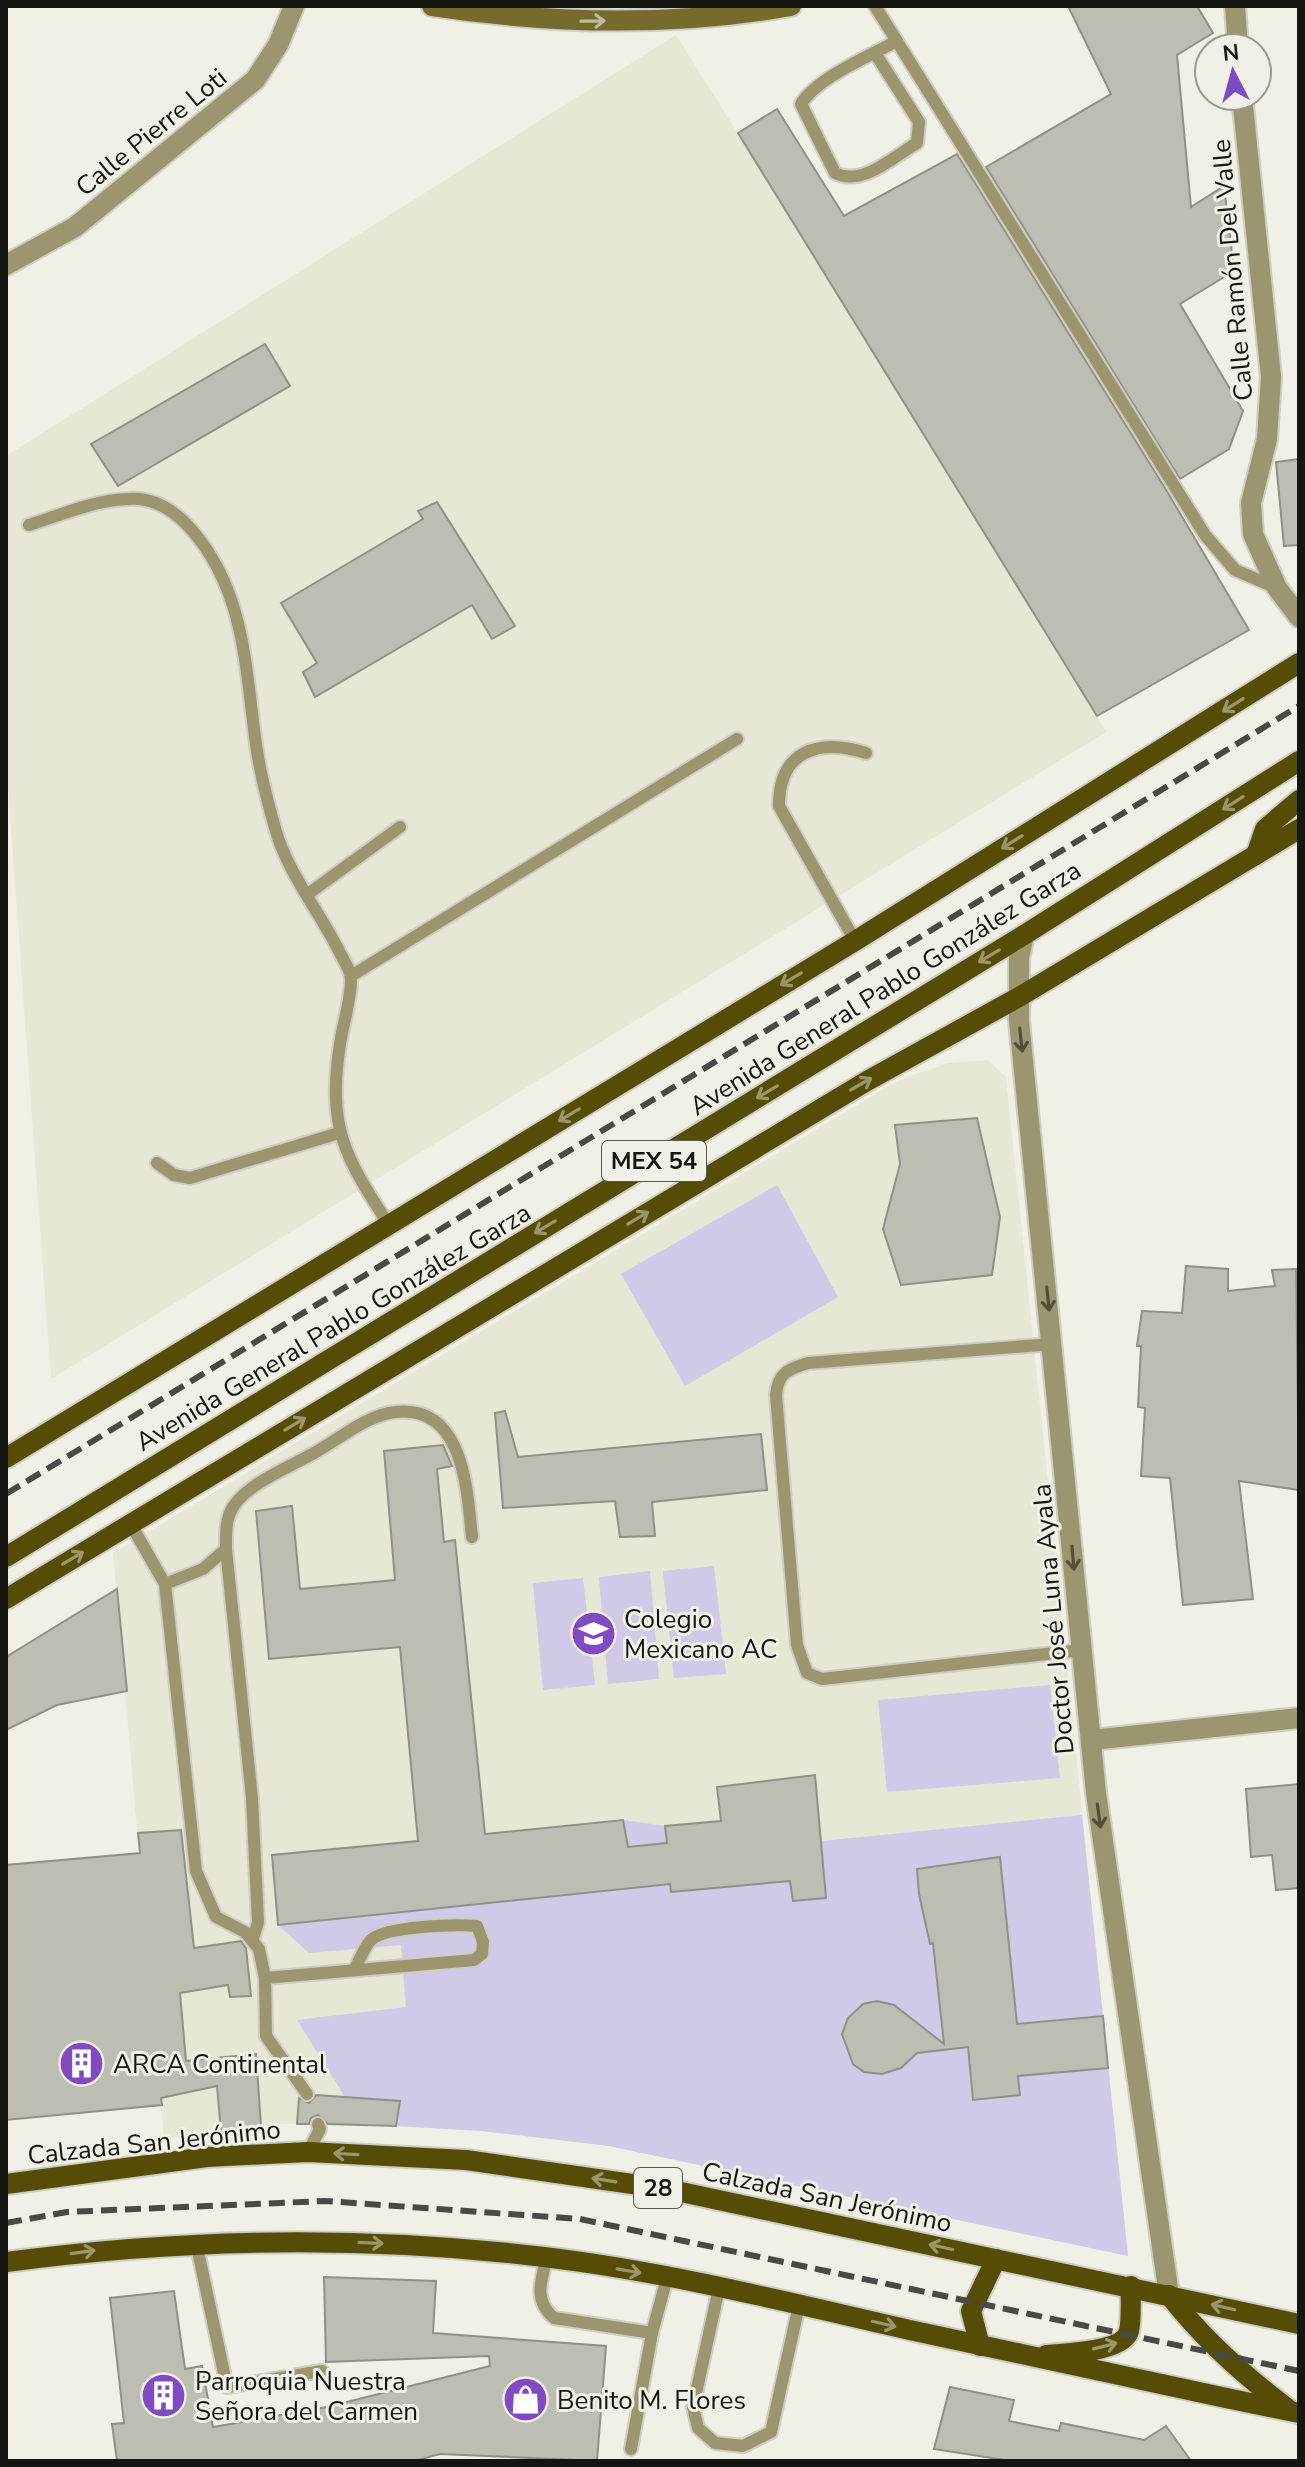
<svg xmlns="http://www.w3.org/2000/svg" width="1305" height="2467" viewBox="0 0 1305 2467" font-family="'Nunito Sans',sans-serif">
<rect width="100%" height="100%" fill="#f1f0e6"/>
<g fill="#e8e6d4">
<path d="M676,35L878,357L1106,732L51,1379L6,760V456Z"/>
<path d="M988,1060L1006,1077L1128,2256L609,2146L482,2131L336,2123L271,2124L164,2140L113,1553L897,1081L948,1063Z"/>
</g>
<g fill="#d2c8e7">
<path d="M777,1185L838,1297L685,1386L621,1274Z"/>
<path d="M714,1566L726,1674L674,1678L663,1571Z"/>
<path d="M650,1571L659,1679L608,1684L599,1577Z"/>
<path d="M583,1578L595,1685L543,1690L533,1583Z"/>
<path d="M1050,1685L1060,1778L887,1792L878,1700Z"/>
<path d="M1082,1815L1128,2256L609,2146L482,2131L396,2126L399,2101L345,2097L297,2020L406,2007L401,1945L309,1953L278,1925L633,1888L623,1820L665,1826L671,1892L791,1881L793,1901L826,1898L821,1841Z"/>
</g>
<g fill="#bebdb3" stroke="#919087" stroke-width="2">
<path d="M1068,6H1197L1213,33L1177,55L1191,207L1224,186L1234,271L1180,304L1243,411L1229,449L1180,479L986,167L1111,94Z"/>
<path d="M777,109L844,216L957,154L1165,488L1249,630L1097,716L738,133Z"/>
<path d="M265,344L290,386L118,486L91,444Z"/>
<path d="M1299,459V545L1284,546L1276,462Z"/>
<path d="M437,502L515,626L492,639L472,605L315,697L303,672L317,663L281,603L423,519L418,511Z"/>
<path d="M977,1118L1000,1217L992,1275L901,1285L883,1229L900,1164L895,1125Z"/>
<path d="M1186,1266L1228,1269V1291L1275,1286L1272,1270L1296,1269L1299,1490L1239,1481L1253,1599L1183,1605L1170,1478L1141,1476L1145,1408L1138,1407L1141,1346H1137L1142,1311L1182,1313Z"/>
<path d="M505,1411L518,1457L761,1434L767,1490L652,1502L655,1536L620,1537L615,1501L503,1508L495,1413Z"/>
<path d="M443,1445L452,1466L437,1469L444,1542L455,1540L485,1834L623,1820L628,1847L667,1843L665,1826L721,1821L717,1787L815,1775L826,1898L793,1901L790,1881L671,1892L670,1884L278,1925L272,1855L418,1841L400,1647L269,1659L256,1511L292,1506L300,1589L395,1580L384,1451Z"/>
<path d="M117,1589L127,1691L57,1705L6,1730V1657Z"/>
<path d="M1299,1784V1888L1276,1890L1272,1855L1251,1857L1246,1789Z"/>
<path d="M181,1830L194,1948L241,1941L246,1948L251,1996L230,1997L228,1985L180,1993L186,2061L256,2054L261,2126L221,2132L217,2086L161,2098L162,2105L6,2120V1865L140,1853L138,1833Z"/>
<path d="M1000,1857L1017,2024L1103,2016L1108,2068L1018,2076L1020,2095L973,2100L968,2047L917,2053L901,2068L882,2074L864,2072L853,2064L842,2034L848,2018L863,2004L877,2001L894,2005L944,2044L933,1943L930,1944L919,1894L917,1869Z"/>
<path d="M316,2095L400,2101L396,2126L328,2124L318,2115L311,2118L309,2124H297L299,2098L309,2103Z"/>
<path d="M324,2277L436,2281L433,2333L606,2346L597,2461L440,2454L414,2461H117L112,2424L124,2423L110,2298L174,2291L185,2369L202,2366L213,2427L327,2407L490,2366L489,2356L326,2362Z"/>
<path d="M950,2387L1014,2400L1009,2421L1059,2431L1061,2423L1144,2440L1166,2426L1191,2461H1011L934,2449Z"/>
</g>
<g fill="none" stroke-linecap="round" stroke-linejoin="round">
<defs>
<g id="service">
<path d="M875,6L1205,535L1235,570L1277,588"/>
<path d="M875,53L919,122L917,143C893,157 862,187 835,173L801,104C817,78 869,56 897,41"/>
<path d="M29,525C61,515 95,500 128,499C154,497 175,511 191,529C247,593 245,672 257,751C261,777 268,803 275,828C287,872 319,911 339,951C343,960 351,970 351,979C351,1001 343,1023 340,1044C327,1128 345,1157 389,1225"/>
<path d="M308,894L400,827"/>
<path d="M855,941L779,806C779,750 819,738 866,753"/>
<path d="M351,976L737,739"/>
<path d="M157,1163L174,1175L190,1178L339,1133"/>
<path d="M1053,1344L808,1363C788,1369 778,1373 776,1395L797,1645L807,1673L822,1679L1082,1650"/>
<path d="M130,1523L165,1584L196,1871L216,1917L245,1932L259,1949L265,1978L266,2036L307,2094"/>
<path d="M165,1584L203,1569L226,1549"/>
<path d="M253,1939L258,1922L252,1798L226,1549C226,1535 225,1520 233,1507C248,1483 290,1467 314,1453C338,1440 368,1414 396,1412C464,1405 467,1490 472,1537"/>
<path d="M265,1978L474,1960L482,1954L483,1942L477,1926C457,1924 386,1926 371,1940C364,1947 360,1960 355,1968"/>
<path d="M308,2152L320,2129L318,2124"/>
<path d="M196,2242L227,2387L322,2371"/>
<path d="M547,2257C541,2281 533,2300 554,2318L652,2333"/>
<path d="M719,2288L693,2407L698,2428L715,2443L743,2446L771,2432L799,2305"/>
<path d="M631,2449L652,2333L667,2278"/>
</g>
<g id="minor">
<path d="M1235,6L1238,48"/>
<path d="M1242,96L1271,377L1267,439L1251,503L1253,534L1277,588L1299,617"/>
<path d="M6,265L75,227L255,80L278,45L294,6"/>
<path d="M1024,935L1019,958V1021L1096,1793L1169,2295"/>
<path d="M1092,1740L1299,1718"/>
</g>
<path id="secondary" d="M432,6C551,24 672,27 791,6"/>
<g id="primary">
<path d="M1256,855L1265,829L1299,800"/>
<path d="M6,1458L855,941L1299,663"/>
<path d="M6,1557L1024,935L1299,761"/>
<path d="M6,1599L867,1081L1019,997L1299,829"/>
<path d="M6,2184L207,2157L308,2152L466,2160L667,2189L1299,2324"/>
<path d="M6,2262C186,2238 364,2235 544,2257C670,2272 795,2304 919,2332C1045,2360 1172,2387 1299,2413"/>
<path d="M1169,2295C1203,2339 1242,2374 1287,2408"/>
<path d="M980,2346L971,2311L996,2259"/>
<path d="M1046,2355C1065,2353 1124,2352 1129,2331C1132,2317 1130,2299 1131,2286"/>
</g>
</defs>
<use href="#service" stroke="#cecdc4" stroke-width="16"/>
<use href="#minor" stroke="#cecdc4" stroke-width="24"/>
<use href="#secondary" stroke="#cecdc4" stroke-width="24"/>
<use href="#primary" stroke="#cecdc4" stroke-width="24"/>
<use href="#service" stroke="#9b966f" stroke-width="12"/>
<use href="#minor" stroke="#9b966f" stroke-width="20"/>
<use href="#secondary" stroke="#746b2c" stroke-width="20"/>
<use href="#primary" stroke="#554d06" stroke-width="20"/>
<g stroke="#4a4a45" stroke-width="6" stroke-dasharray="16 8" stroke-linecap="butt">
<path d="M6,1494L1299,706"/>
<path d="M6,2223L67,2212L325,2201L580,2219L1299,2371"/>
</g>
</g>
<defs><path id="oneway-shaft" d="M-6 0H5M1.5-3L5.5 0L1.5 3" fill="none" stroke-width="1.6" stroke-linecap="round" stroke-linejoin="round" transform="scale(2)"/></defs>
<use stroke="#bfbb9c" href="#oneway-shaft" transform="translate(593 21) rotate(-1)"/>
<g stroke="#9b966b">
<use href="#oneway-shaft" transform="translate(1233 705) rotate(148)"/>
<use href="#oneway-shaft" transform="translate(1233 803) rotate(148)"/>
<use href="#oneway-shaft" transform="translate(1012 842) rotate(148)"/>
<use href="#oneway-shaft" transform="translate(989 956) rotate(149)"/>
<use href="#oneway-shaft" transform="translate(791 979) rotate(149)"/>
<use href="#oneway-shaft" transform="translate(861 1084) rotate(-30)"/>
<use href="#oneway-shaft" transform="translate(767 1092) rotate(149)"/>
<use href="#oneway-shaft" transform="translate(569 1115) rotate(149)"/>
<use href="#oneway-shaft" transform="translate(638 1218) rotate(-31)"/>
<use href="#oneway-shaft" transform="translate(545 1227) rotate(149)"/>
<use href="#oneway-shaft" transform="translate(295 1424) rotate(-31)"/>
<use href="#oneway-shaft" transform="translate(73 1558) rotate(-31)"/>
<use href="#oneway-shaft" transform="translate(346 2154) rotate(-177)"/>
<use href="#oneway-shaft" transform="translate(604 2180) rotate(-171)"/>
<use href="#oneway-shaft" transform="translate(371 2243) rotate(3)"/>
<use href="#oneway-shaft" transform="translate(941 2247) rotate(-168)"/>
<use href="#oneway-shaft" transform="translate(83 2252) rotate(-8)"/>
<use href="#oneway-shaft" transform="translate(629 2271) rotate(10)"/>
<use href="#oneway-shaft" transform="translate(1223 2307) rotate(-167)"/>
<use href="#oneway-shaft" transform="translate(884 2324) rotate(13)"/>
<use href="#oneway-shaft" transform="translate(1105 2346) rotate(-14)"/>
</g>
<g stroke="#514f3c">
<use href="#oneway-shaft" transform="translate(1021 1040) rotate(84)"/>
<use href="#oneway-shaft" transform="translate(1048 1299) rotate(84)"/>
<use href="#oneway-shaft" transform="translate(1073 1558) rotate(85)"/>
<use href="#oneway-shaft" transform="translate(1099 1816) rotate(82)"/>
</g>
<defs>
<symbol id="school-disc" viewBox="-11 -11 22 22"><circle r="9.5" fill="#7e4bc2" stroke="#f1f0e6"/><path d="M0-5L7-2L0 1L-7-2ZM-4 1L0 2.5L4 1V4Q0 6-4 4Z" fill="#fff"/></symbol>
<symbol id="building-disc" viewBox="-11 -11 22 22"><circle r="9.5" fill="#7e4bc2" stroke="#f1f0e6"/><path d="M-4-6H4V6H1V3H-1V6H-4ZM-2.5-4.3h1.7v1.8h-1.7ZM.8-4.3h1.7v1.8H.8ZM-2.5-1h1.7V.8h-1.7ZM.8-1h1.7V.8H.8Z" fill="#fff"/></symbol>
<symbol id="shop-disc" viewBox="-11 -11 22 22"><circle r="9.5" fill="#7e4bc2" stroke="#f1f0e6"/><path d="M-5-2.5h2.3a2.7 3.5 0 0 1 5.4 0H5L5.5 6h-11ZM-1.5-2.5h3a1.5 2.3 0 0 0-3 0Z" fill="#fff"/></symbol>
</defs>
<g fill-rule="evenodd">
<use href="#school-disc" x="568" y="1608" width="51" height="51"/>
<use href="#building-disc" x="56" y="2038" width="51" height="51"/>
<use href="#building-disc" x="138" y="2370" width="51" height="51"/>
<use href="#shop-disc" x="500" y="2374" width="51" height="51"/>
</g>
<g text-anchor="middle" stroke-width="6" stroke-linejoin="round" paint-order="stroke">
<g fill="#f1f0e6" stroke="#575752" stroke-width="2">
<rect x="602" y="1141" width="104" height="40" rx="6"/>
<rect x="634" y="2168" width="48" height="40" rx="6"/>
</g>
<g font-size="24" font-weight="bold" fill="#151512">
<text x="654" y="1169">MEX 54</text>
<text x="658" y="2196">28</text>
</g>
<g font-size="26" fill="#151512" stroke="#f1f0e6">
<text transform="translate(151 132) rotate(-39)" y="9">Calle Pierre Loti</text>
<text transform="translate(1232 270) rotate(-95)" y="9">Calle Ramón Del Valle</text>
<text transform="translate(885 988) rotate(-32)" y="9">Avenida General Pablo González Garza</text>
<text transform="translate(333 1327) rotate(-31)" y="9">Avenida General Pablo González Garza</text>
<text transform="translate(1053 1619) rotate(-95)" y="9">Doctor José Luna Ayala</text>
<text transform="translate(154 2142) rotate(-6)" y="9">Calzada San Jerónimo</text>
<text transform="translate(827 2197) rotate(12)" y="9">Calzada San Jerónimo</text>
</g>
<g font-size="26" fill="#151512" stroke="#f1f0e6" text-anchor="start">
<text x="624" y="1628">Colegio<tspan x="624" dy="30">Mexicano AC</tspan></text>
<text x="113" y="2073">ARCA Continental</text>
<text x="195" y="2390">Parroquia Nuestra<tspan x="195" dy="30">Señora del Carmen</tspan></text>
<text x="557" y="2409">Benito M. Flores</text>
</g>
</g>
<rect width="1305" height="2467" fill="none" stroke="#151512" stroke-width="16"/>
<g transform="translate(1233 72) rotate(354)"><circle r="38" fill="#f1f0e6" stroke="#999891" stroke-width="2"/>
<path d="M0-6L14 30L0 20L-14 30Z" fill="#7e4bc2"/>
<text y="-12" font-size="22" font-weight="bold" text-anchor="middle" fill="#151512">N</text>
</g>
</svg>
